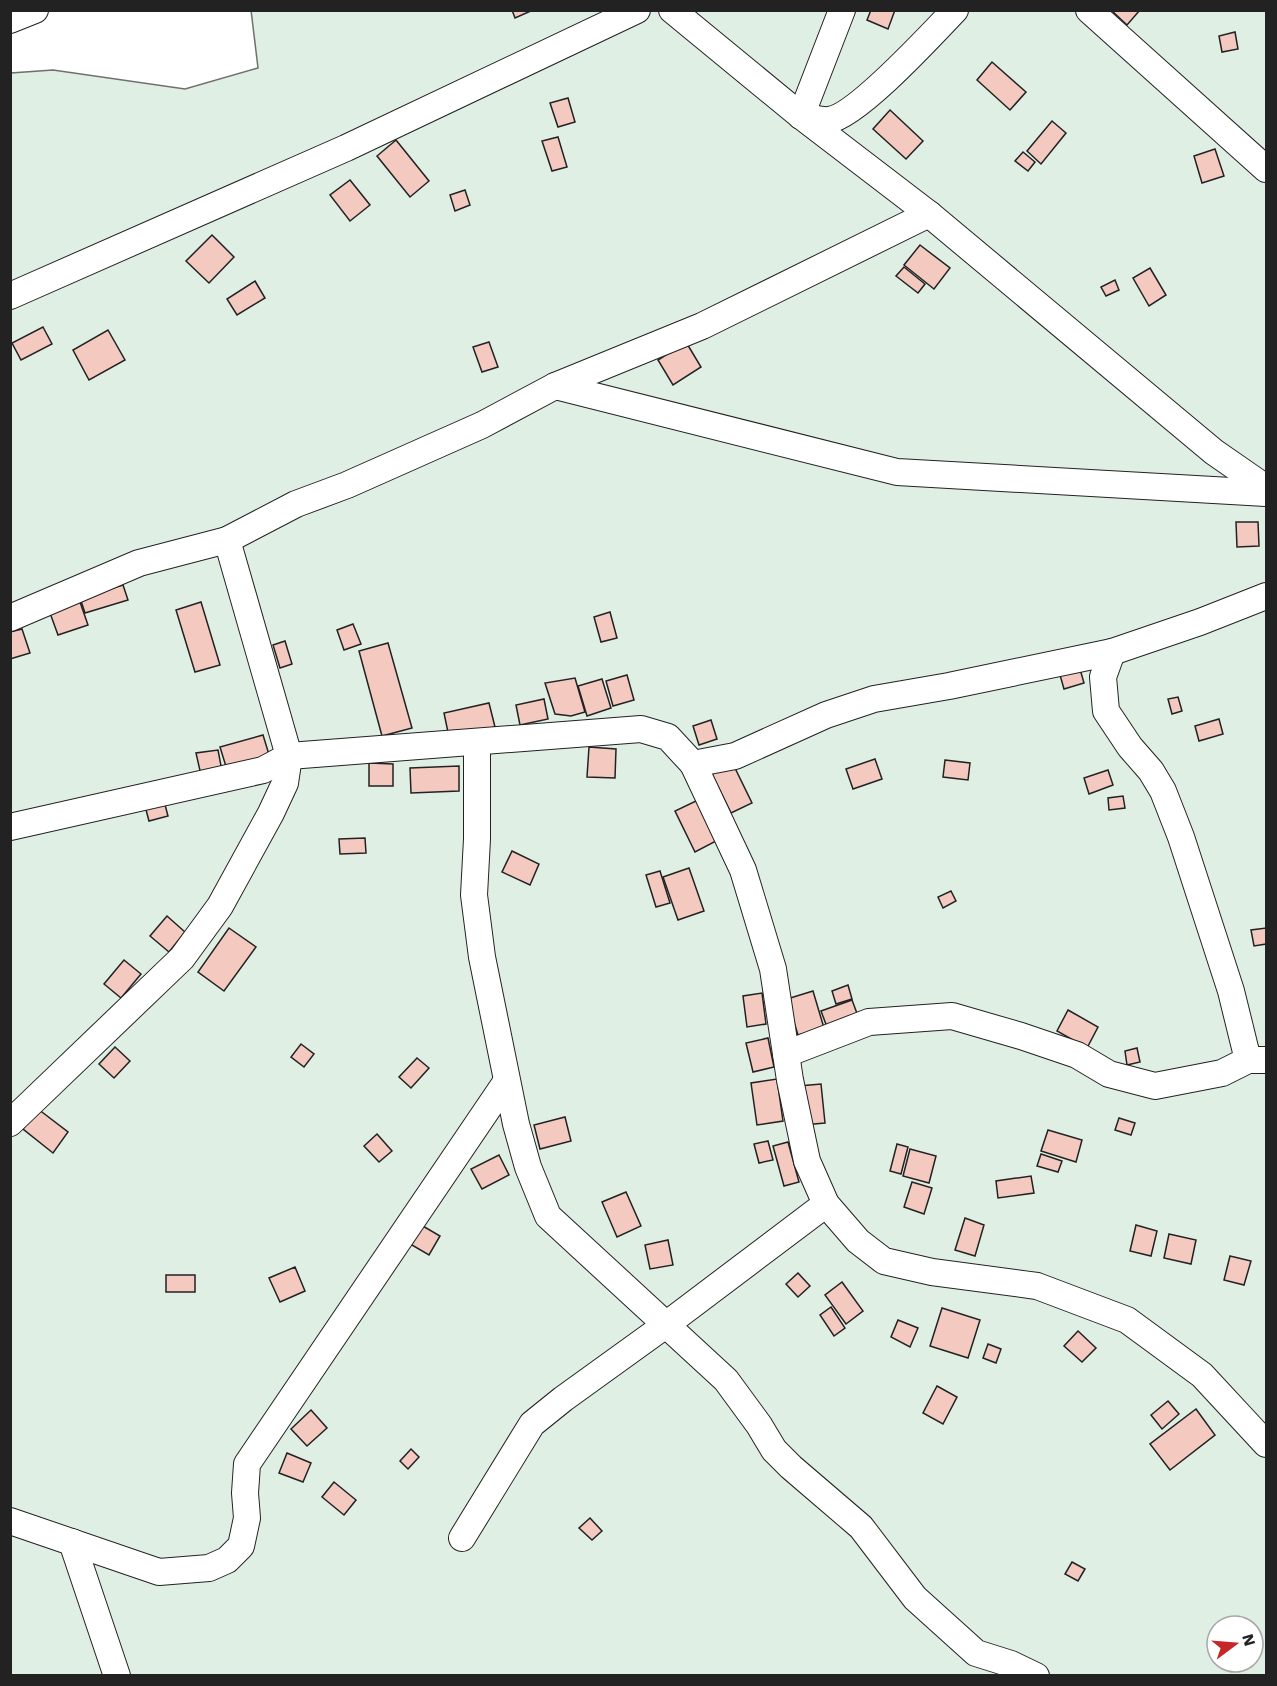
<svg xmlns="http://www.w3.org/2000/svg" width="1277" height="1686" viewBox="0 0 1277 1686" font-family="'Work Sans',sans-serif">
<rect width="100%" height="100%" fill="#fff"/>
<path fill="#e0efe3" stroke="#6f6f6f" stroke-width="1.5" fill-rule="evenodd" d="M251,10L1266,11V1675L11,1676V73L53,70L185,89L258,68ZM1217,1626H1253V1662H1217Z"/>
<g fill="#f3c9c0" stroke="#222" stroke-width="1.5">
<path d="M512,10H533L515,18Z"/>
<path d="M871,10H895L888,29L867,20Z"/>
<path d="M1111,10H1140L1127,25Z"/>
<path d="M1235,32L1238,49L1222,52L1219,36Z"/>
<path d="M992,62L1026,92L1010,110L977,80Z"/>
<path d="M568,98L575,122L558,127L550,103Z"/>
<path d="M890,110L923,141L906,159L873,129Z"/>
<path d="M1052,121L1066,133L1041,164L1027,151Z"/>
<path d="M558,137L567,167L552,171L542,141Z"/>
<path d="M396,140L429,181L410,197L377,156Z"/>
<path d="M1215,149L1224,176L1202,183L1194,156Z"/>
<path d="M1023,152L1035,162L1028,171L1015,161Z"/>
<path d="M350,180L370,205L350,221L330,195Z"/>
<path d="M465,190L470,205L455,211L450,195Z"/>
<path d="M212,235L234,257L209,283L186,261Z"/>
<path d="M920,245L950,268L934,289L904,265Z"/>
<path d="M904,267L925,284L918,293L896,276Z"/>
<path d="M1150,268L1166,295L1149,306L1133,278Z"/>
<path d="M1115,280L1119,290L1106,296L1101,287Z"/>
<path d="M255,281L265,298L237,315L227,299Z"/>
<path d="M43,327L52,344L21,360L12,343Z"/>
<path d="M108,330L125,360L89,380L73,350Z"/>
<path d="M489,342L498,367L482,372L473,347Z"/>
<path d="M686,342L701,367L673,385L658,360Z"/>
<path d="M1236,522H1258L1259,546L1237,547Z"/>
<path d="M123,585L128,600L85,613L80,598Z"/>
<path d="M80,602L88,625L58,635L50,613Z"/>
<path d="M201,602L220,665L195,672L176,610Z"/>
<path d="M610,612L617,638L601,642L594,617Z"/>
<path d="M353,624L361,644L344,650L337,630Z"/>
<path d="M22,629L30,653L10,659V632Z"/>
<path d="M285,641L292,664L280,668L273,645Z"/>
<path d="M388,643L412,728L382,736L359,651Z"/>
<path d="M1080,669L1084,683L1064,689L1060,675Z"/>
<path d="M627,675L634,700L613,706L606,681Z"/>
<path d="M575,678L585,712L571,716L555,714L545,683Z"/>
<path d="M602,679L611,708L587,716L578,686Z"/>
<path d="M1178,697L1182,711L1172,714L1168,699Z"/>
<path d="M544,699L548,719L520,725L516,705Z"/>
<path d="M489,703L495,727L449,737L444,713Z"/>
<path d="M1219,719L1223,734L1199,741L1195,726Z"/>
<path d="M711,720L717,739L699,745L693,726Z"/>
<path d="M263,735L271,761L228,773L220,747Z"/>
<path d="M589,747L616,749L615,778L587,777Z"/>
<path d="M218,750L222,771L201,775L196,753Z"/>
<path d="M875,759L882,779L853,789L846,769Z"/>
<path d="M945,760L970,763L968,780L943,777Z"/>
<path d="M732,762L752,803L731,813L711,772Z"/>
<path d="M369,763L393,764V786H369Z"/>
<path d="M459,766V791L411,793L410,768Z"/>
<path d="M1108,770L1113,785L1089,794L1084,778Z"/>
<path d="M1123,796L1125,808L1109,810L1108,798Z"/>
<path d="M698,800L718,840L695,852L675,811Z"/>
<path d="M164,801L168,816L149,821L145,806Z"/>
<path d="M365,838L366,853L340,854L339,839Z"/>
<path d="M512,851L539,864L530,885L502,872Z"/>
<path d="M689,868L704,911L678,920L663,877Z"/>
<path d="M660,871L670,903L656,907L646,875Z"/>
<path d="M951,891L956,901L943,908L938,897Z"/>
<path d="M167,916L185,932L169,952L150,936Z"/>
<path d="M229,928L256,947L224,991L198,972Z"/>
<path d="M1266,928V944L1254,946L1251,930Z"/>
<path d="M124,960L141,974L121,998L104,984Z"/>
<path d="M848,985L852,999L836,1004L832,991Z"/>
<path d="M813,991L824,1028L798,1035L787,999Z"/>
<path d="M762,993L766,1024L747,1027L743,996Z"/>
<path d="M852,1000L858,1016L827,1027L821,1011Z"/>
<path d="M1068,1010L1098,1027L1087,1048L1057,1031Z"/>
<path d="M768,1038L774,1067L753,1072L746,1043Z"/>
<path d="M301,1044L314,1054L304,1067L291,1057Z"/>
<path d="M115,1047L130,1061L114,1078L99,1064Z"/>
<path d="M1137,1048L1140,1062L1127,1065L1125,1051Z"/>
<path d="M417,1058L429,1068L411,1088L399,1077Z"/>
<path d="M777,1079L783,1121L757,1125L751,1083Z"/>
<path d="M821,1084L825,1123L803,1125L799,1086Z"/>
<path d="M38,1109L68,1132L53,1153L23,1129Z"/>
<path d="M565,1117L571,1141L540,1149L534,1125Z"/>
<path d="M1119,1118L1135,1123L1131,1135L1115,1130Z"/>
<path d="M1048,1130L1082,1140L1076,1162L1041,1151Z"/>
<path d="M377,1134L392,1151L379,1162L364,1146Z"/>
<path d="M768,1141L773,1160L759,1163L754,1144Z"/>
<path d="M788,1142L799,1182L784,1186L773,1146Z"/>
<path d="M897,1144L908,1147L901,1174L890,1171Z"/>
<path d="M910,1149L936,1156L929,1183L903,1176Z"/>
<path d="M1041,1154L1062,1161L1058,1172L1037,1166Z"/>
<path d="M499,1155L509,1175L482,1189L471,1169Z"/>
<path d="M1031,1176L1034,1193L998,1198L996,1181Z"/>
<path d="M912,1182L932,1188L924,1214L904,1207Z"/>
<path d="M626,1192L641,1226L617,1237L602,1202Z"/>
<path d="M965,1218L984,1225L975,1256L955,1250Z"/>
<path d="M416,1222L440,1236L429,1255L405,1241Z"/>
<path d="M1136,1225L1157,1231L1151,1256L1130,1251Z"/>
<path d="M1169,1234L1196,1240L1191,1264L1164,1258Z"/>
<path d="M668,1240L673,1265L650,1269L645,1245Z"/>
<path d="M1230,1256L1251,1261L1244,1285L1224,1280Z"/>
<path d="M295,1267L305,1291L280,1302L269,1278Z"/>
<path d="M798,1273L810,1286L798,1297L786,1284Z"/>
<rect x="166" y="1275" width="29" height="17"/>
<path d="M842,1282L863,1311L846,1324L825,1295Z"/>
<path d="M831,1307L845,1328L834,1336L820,1315Z"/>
<path d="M942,1308L980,1320L968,1358L930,1346Z"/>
<path d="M898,1320L918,1328L910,1347L891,1337Z"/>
<path d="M1078,1331L1096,1348L1082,1362L1064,1346Z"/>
<path d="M988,1344L1001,1349L996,1363L983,1358Z"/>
<path d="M937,1386L957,1397L943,1424L923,1413Z"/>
<path d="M1168,1401L1179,1414L1162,1429L1151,1415Z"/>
<path d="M1196,1409L1215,1435L1170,1470L1150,1444Z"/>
<path d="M311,1410L327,1428L307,1446L291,1429Z"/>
<path d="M411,1449L419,1457L408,1469L400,1461Z"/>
<path d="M287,1453L311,1463L303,1482L279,1473Z"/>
<path d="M334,1482L356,1500L344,1515L322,1497Z"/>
<path d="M590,1518L602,1531L592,1540L579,1528Z"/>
<path d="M1072,1562L1085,1569L1078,1581L1065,1574Z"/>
</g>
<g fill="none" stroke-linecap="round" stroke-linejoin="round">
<defs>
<g id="street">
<path d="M672,10L801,116L929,214L1214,452L1266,488"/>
<path d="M1089,10L1266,169"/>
<path d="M10,20L35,10"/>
<path d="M801,116C810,117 821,121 829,120C857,116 932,34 955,10"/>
<path d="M801,116L842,10"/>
<path d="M10,296L346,148L637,10"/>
<path d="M555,386L897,472L1266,493"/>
<path d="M10,618L139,563L227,540L296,504L347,485L482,425L555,386L702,326L929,214"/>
<path d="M1112,652L1103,677L1106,711L1130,747L1151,771L1163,791L1181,837L1231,991L1248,1060"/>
<path d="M477,742V839L474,895L482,957L516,1124L528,1167L548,1216L726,1380L759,1425L774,1450L791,1467L861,1527L915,1598L976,1653L1011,1664L1036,1676"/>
<path d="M693,764L735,756L826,715L874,699L949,686L1112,652L1200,622L1266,596"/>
<path d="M10,827L263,770L289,756L641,729L668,737L693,764L743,870L773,969L790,1080L807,1161L826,1204L858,1241L884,1261L932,1272L1037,1286L1127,1320L1202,1375L1266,1444"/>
<path d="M786,1054L869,1022L952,1016L1021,1036L1077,1055L1109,1074L1155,1086L1222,1073L1248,1060H1266"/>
<path d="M10,1123L182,958L220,906L271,813L285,783L289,756L227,540"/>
<path d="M10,1521L159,1572L209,1568L227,1560L241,1546L247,1518L245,1493L247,1464L506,1082"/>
<path d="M462,1538L532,1424L563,1399L667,1324L826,1204"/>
<path d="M72,1542L117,1676"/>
</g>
</defs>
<use href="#street" stroke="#222" stroke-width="28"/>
<use href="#street" stroke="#fff" stroke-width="26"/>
</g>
<rect width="1277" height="1686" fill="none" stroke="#222222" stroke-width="24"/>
<g transform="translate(1235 1644) rotate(74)"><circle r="28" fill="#ffffff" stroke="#a7a7a7" stroke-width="1.5"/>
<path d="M0-4.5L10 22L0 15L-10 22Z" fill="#c62828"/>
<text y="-9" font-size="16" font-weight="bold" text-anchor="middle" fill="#222222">N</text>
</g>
</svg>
